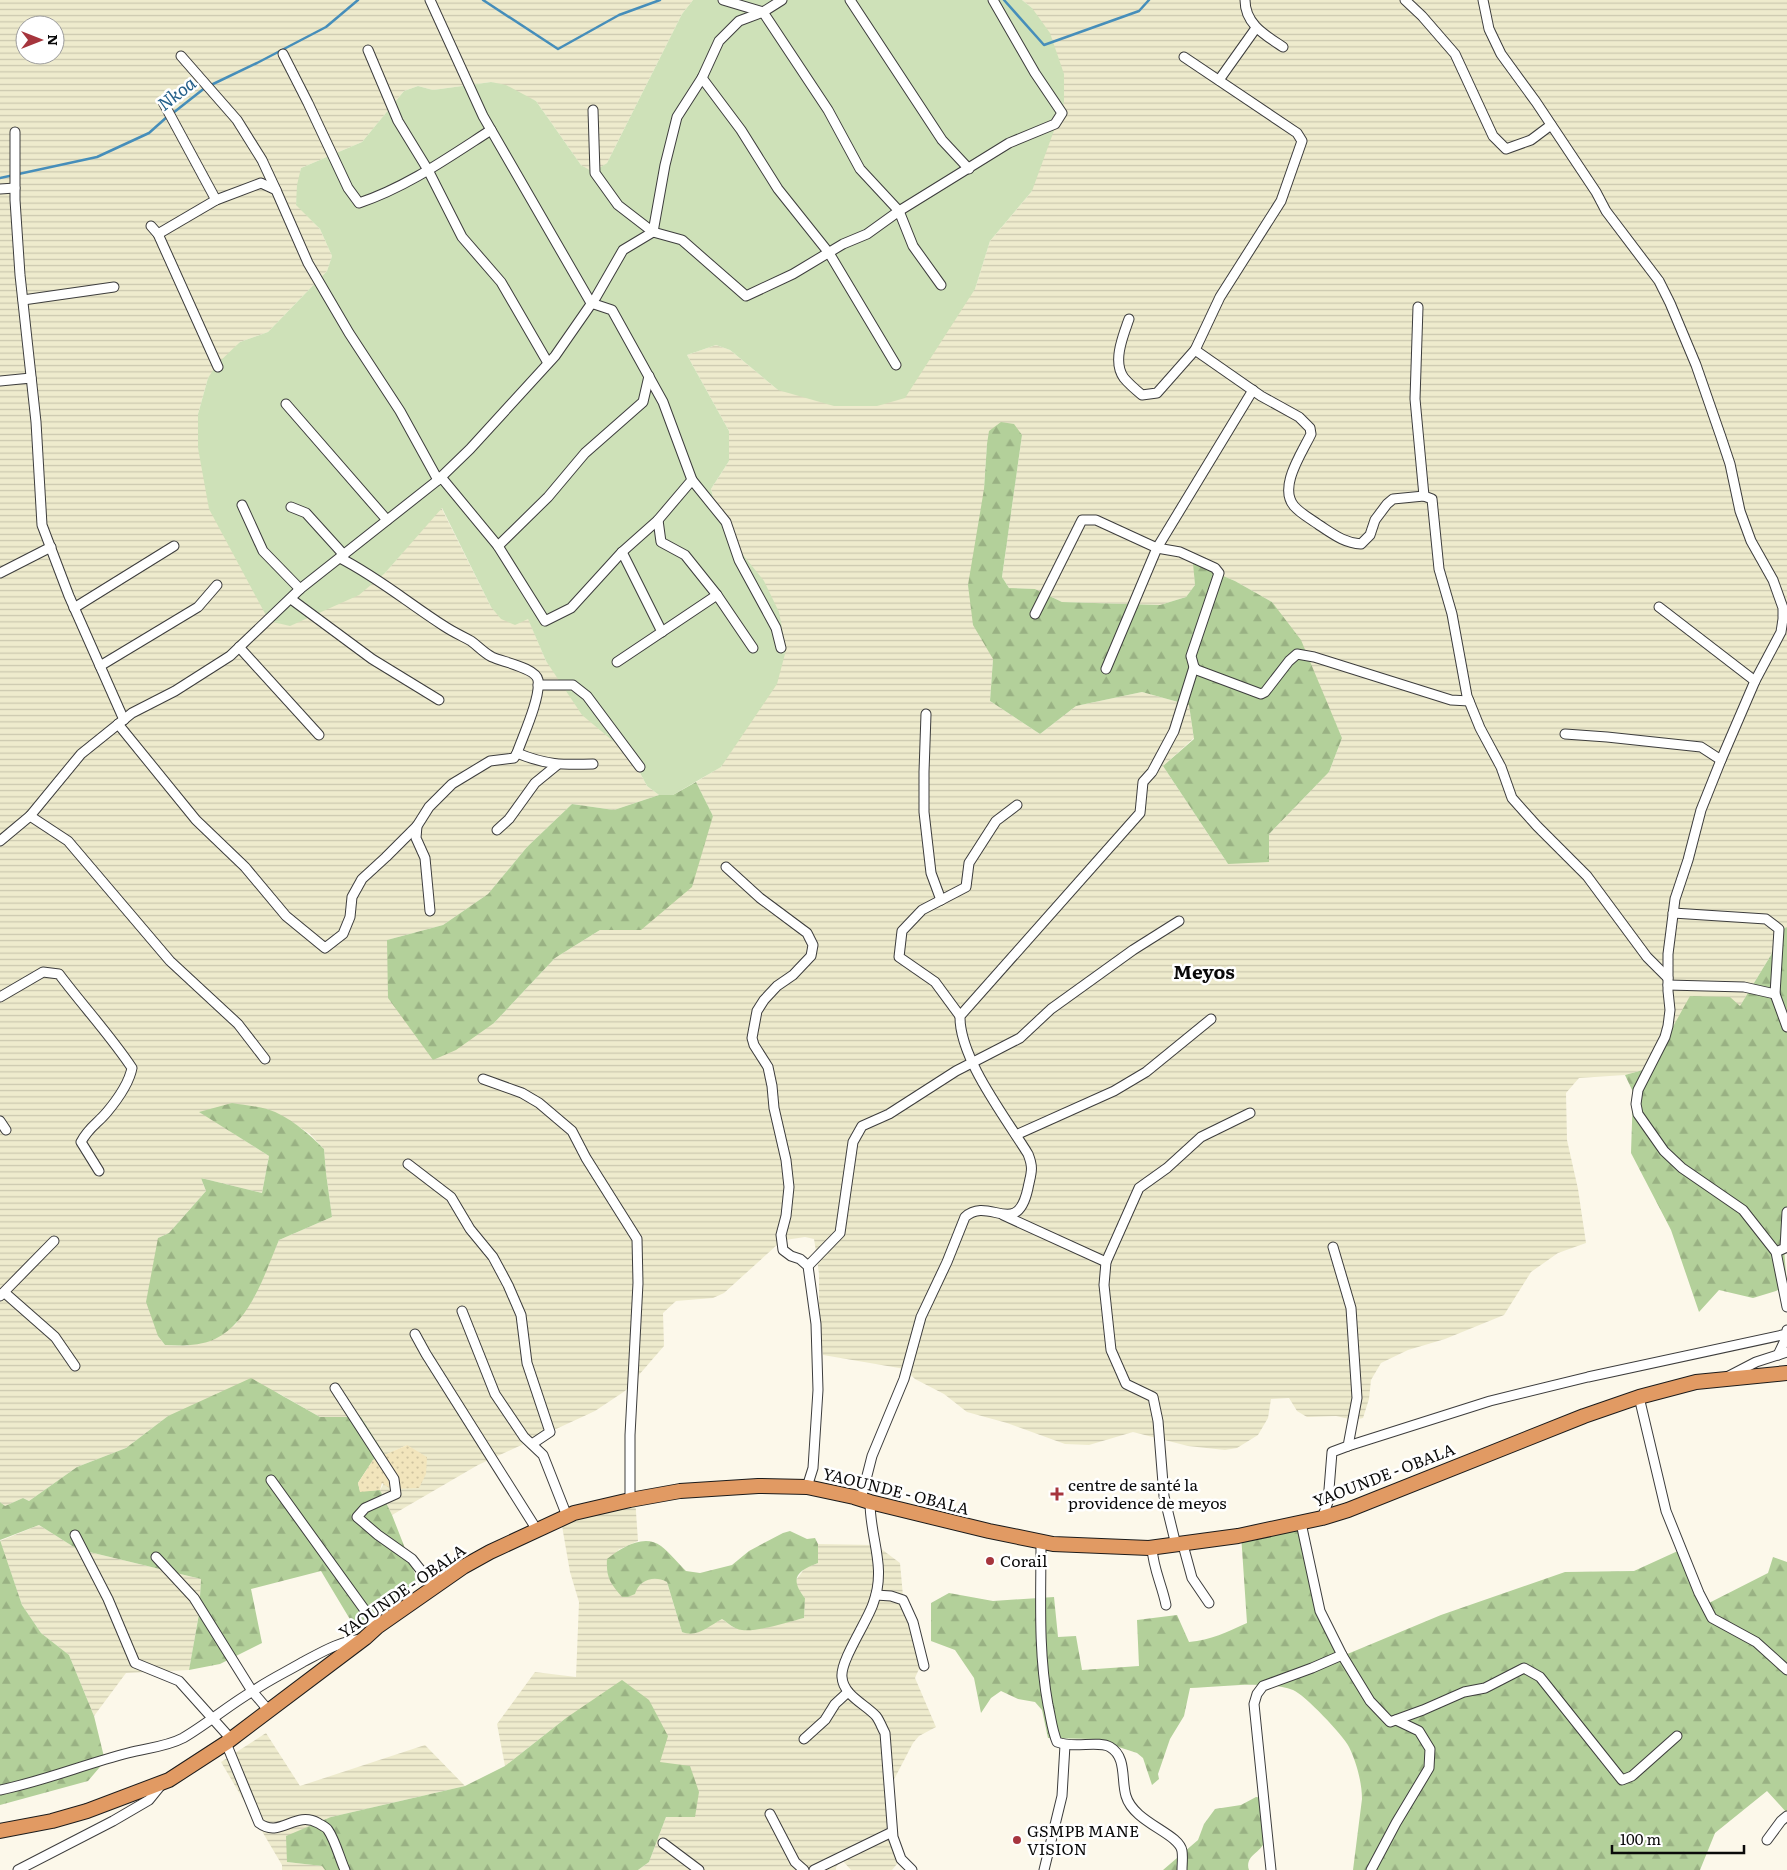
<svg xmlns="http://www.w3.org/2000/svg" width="1787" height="1870" viewBox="0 0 1787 1870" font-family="Literata,serif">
<defs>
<pattern id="farmland-rules" width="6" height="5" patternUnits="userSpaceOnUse" patternTransform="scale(1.25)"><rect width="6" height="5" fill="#eeebcd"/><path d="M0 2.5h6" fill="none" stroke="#cbc8af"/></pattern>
<pattern id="forest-firs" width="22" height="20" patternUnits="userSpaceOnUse" patternTransform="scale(1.25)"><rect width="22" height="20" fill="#b3d09a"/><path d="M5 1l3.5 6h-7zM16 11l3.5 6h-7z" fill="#99b183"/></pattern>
<pattern id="sand-dots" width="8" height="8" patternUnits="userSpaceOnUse" patternTransform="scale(1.25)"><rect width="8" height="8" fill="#f2e5bc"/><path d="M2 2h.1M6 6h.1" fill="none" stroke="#cec3a0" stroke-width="1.8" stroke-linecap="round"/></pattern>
</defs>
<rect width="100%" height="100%" fill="#fcf8ea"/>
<g fill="url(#farmland-rules)" fill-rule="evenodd">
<path d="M0,0H693L682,14L607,163L593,173L581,165L536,101L491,82L433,90L418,86L404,91L362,142L301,168L296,204L320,229L332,256L327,271L268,332L240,342L208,378L198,414V448L385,573L441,507L491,607L528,618L546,661L631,756L647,786L659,795L614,810L572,804L527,847L488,894L443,925L387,940L494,1023L555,958L600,930L641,929L713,816L696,782L722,766L728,536L715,504L711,489L729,461V431L687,355L716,345L730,350L778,390L975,289L990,241L1032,191V8L1022,0H1787V927L1781,930L1771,955L1740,1006L1650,1068L1625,1075L1579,1078L1566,1093L1567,1140L1578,1189L1586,1243L1558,1253L1531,1272L1504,1315L1445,1339L1408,1350L1381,1363L1371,1380L1369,1399L1363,1418L1354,1420L1336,1416L1307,1417L1297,1411L1289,1398L1271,1399L1268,1418L1258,1435L1237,1448L1225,1450L1188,1446L1133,1432L1089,1445L1065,1444L1007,1423L967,1412L944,1394L915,1379L905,1369L823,1355L819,1326V1274L815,1245L814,1239L805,1237L785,1240L777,1245L724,1293L713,1298L676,1301L663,1313L664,1346L625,1391L595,1411L478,1465L392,1515L380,1490L407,1445L385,1455L361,1417H320L278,1393L168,1416L126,1448L77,1467L29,1501L23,1498L5,1506L0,1502ZM25,25H55V55H25ZM1022,435L1002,577L1009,588L1035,589L1062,602L1160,605L1186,597L1195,585L1194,564L1235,581L1272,602L1321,691L1342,738L1329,772L1269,834L1228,864L1163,766L1194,738L1189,705L1142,692L1076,706L1040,734L990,701L993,659L984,489L987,444ZM267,1109L287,1119L310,1134L324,1149L326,1173L332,1217L279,1240L254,1297L235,1325L187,1346L165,1345L158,1336V1238L169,1233L206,1191L201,1178L262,1193L269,1156L200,1112Z"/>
<path d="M635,1497L638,1541L618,1550L637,1587L647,1579L661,1578L667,1582L682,1632L696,1633L722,1619L733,1627L743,1630L763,1628L804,1618L805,1598L796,1587V1580L805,1568L818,1563V1544L876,1545L900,1563L904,1607L922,1662L915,1678L936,1727L919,1736L913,1743L889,1789L901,1859L892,1870H851L842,1860L836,1867V1870H638L649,1862L666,1817L660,1762L566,1718L505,1766L497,1724L535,1672L576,1677L579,1602L570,1572L561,1520Z"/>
<path d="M39,1525L77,1549L201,1579L199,1614L189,1670L126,1673L94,1716L69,1655L41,1633L22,1605L0,1541Z"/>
<path d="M266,1733L300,1786L425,1745L465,1786L331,1817L287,1862L323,1866L325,1870H282V1865L221,1762Z"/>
</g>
<path fill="#cee1b8" d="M693,0H1022L1032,8L1050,33L1064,74V103L1032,191L990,241L975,289L905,398L877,406H834L778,390L730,350L716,345L687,355L729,431V461L711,489L715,504L728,536L764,581L779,612L786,650L777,684L721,767L673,795H659L647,786L631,756L582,715L546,661L528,619L515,625L501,619L491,607L442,508L385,573L359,595L290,626L269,621L209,509L198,448V414L208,378L217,364L240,342L268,332L327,271L332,256L320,229L296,205L297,185L301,168L362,142L404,91L418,86L433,90L491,82L506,85L536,101L581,165L593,172L607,163L682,14Z"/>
<g fill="url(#forest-firs)">
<path d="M1001,422L1014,424L1022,435L1002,577L1009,588L1035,589L1062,602L1160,605L1186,597L1195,585L1193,563L1235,581L1272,602L1301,640L1342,738L1329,772L1269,834V862L1228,864L1163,766L1194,739L1189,705L1142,692L1076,706L1040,734L990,701L993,659L973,625L968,585L984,489L987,444L989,431Z"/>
<path d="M696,782L713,816L692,887L641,930H600L555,958L494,1023L456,1050L433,1060L388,998L387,940L443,925L488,894L527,847L572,804L614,810L659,795H673Z"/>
<path d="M1787,927V1215L1784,1249L1787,1285L1776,1291L1753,1298L1719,1290L1699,1312L1671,1230L1631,1153L1633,1092L1625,1075L1650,1068L1690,996L1730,997L1740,1006L1771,955L1781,930Z"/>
<path d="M232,1103C243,1105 256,1106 267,1109C289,1116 308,1133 324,1149L326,1173L332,1217L279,1240C264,1275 251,1321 215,1339C200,1346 181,1346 165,1345L158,1336L146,1302L158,1238L169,1233L206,1191L201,1178L262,1193L269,1156L199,1112Z"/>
<path d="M251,1378L320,1417H361L385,1455L373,1460L358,1483L360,1491L380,1490L392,1515L419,1584L354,1626L321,1571L251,1589L262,1643L220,1664L189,1670L199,1614L201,1579L77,1549L39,1525L0,1540L22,1605L41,1633L69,1655L94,1716L105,1761L88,1781L0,1805V1502L5,1506L23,1498L29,1501L77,1467L126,1448L168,1416Z"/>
<path d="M1298,1524L1320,1611L1345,1655L1441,1615L1565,1572L1634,1571L1680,1550L1705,1605L1768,1573L1773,1557L1787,1562V1813L1767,1791L1715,1833L1700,1870H1353L1362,1799C1362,1782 1356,1761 1349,1747C1344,1736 1304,1694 1293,1690C1266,1680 1219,1687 1190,1688L1184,1716L1170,1739L1158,1774L1159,1779L1152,1785L1143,1758L1137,1753L1094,1739L1048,1738L1042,1710L1035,1702L1018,1699L1001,1691L991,1698L981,1713L974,1678L955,1650L931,1641V1603L949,1593L993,1601L1054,1597L1058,1637L1076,1636L1082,1670L1139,1666L1137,1620L1177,1615L1189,1642C1211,1640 1227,1632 1247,1623L1241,1534Z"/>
<path d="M790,1531L807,1539L815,1538L818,1544V1563C797,1571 789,1578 805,1598L804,1618C788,1622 758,1632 742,1630C734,1629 728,1623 722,1619C709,1626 697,1638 682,1632L667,1582C654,1575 639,1580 635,1594L628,1597H622C610,1583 606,1577 607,1559C621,1548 644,1533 661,1546C670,1553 678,1563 686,1571L700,1573L732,1565L749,1551L783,1533Z"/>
<path d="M622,1680L649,1700L668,1736L660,1762L690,1766L699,1792L695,1817H666L649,1862L638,1870H325L322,1866L287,1862L286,1836L331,1817L465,1786L505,1766L566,1718Z"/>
<path d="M1256,1797L1265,1798C1266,1809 1270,1835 1263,1845C1257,1854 1245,1857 1249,1870H1163L1198,1840L1204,1824L1215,1809L1241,1805Z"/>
</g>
<path fill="url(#sand-dots)" d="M407,1445L427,1457L426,1474L419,1488L391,1489L382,1483L380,1490L360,1492L358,1483L373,1460Z"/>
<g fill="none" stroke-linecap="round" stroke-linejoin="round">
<g stroke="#468eba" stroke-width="2.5">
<path d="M483,0L558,49L619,15L660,0"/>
<path d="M1004,0L1044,45L1139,11L1149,0"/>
<path d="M211,85L257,63L326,27L358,0"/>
<path d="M173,113L206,87"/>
<path d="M0,178L97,157L149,133L168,116"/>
</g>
<defs>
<g id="minor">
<path d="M430,0L483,116L591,303L612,310L663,402L692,480L658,520L622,552L571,608L545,621L498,546L441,477"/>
<path d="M723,0L763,12L828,110L860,169L899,211L913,246L941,285"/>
<path d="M850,0L942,140L969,169"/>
<path d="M1245,0C1245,24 1265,35 1283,47"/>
<path d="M1405,0L1422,16L1455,54L1493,136L1506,149L1531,140L1551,125"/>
<path d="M1483,0L1489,29L1501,54L1536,102L1596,192L1606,211L1659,281L1670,303L1696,365L1721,437L1730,464L1740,511L1751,541L1773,580L1783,608V619L1781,632L1755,681L1721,760L1701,810L1688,860L1675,899L1668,954V991L1670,1010L1668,1026L1665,1037L1638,1090L1636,1104L1638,1114L1664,1151L1682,1168L1743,1210L1776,1252L1787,1307"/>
<path d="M368,50L398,121L428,170L462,237L501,282L548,363"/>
<path d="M283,54L308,103L348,188L359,203C407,187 449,157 491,130"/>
<path d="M181,56L237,120L262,160L276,190"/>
<path d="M702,78L741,130L778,189L829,253L896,365"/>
<path d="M1219,80L1256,28"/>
<path d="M163,102L216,200"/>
<path d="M593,110L595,173L618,205L653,232L682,240L746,296L793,274L843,244L867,234L899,211L1009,143L1055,124L1062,113L1035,73L993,0"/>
<path d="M15,132V200L20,275L36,422L42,525L69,596L124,720"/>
<path d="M0,189L15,188"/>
<path d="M151,226L158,234L218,367"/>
<path d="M158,234L216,200L261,183L276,190L308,263L349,333L400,411L438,480"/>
<path d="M23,300L114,287"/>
<path d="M1418,307L1415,399L1424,496"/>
<path d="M1129,319C1123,336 1112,362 1124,378C1129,384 1136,390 1142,395L1157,393L1195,350L1220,297L1281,201L1302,141L1297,133L1184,57"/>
<path d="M1195,350L1261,396L1299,417L1310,428L1311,434C1302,453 1278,487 1294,506C1301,514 1311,519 1319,525C1333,534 1344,543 1361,544L1370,535L1375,520L1387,504L1393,499L1424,496L1432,499L1439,569L1452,614L1467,696L1480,728L1501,767L1512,798L1537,826L1587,876L1647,957L1668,978"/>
<path d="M0,381L31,378"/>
<path d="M286,404L387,520"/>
<path d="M692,480L726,522L739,560L776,628L781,648"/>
<path d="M242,505L263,551L300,589"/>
<path d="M291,507L306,513L344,555"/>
<path d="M658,520L661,542L685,555L717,595L753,648"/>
<path d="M498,546L548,497L585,453L643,402L649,376"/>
<path d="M622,552L662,632"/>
<path d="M340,558C379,578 408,603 444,626C453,632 462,636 471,641C478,646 484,653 492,657C503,662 536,668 538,680C541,697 523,736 517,753L514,758L490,761L452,784L429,807L417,826L416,838L425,858L430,911"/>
<path d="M0,573L51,547"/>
<path d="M291,599L372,659L439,700"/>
<path d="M1659,607L1755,681"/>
<path d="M74,608L174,546"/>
<path d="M1035,614L1082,520H1096L1157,548L1180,552L1215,568L1219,573L1191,656L1194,667L1197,670L1261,694L1265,692L1289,661L1297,654L1314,657L1451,700L1469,701"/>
<path d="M239,647L319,735"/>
<path d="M617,662L717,595"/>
<path d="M100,666L198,607L217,585"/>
<path d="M1106,669L1157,548L1253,390"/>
<path d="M538,685H573L587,696L640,767"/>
<path d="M926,714L924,772V812L931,873L941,900"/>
<path d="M118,724L196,820L245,867L286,916L325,948L343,934L350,917L352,897L362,879L386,857L417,826"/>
<path d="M1565,734L1607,737L1701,747L1721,760"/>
<path d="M517,753C546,765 562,765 593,764"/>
<path d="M30,816L68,841L170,961L238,1024L265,1059"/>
<path d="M497,830L509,819L535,783L557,765"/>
<path d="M0,841L30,816L81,754L132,713L175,691L230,656L300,589L438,480L470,449L555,356L596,297L623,250L653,232L665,165L677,117L702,78L719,41L739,21L763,12L782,0"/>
<path d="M726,867L760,898L807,933L813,945L811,956L793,975L777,986L764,1000L757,1011L752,1038L754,1045L768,1067L772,1086L774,1108L786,1160L789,1187L786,1216L781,1235L783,1250L791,1256L800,1259L808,1266L816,1324L818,1390L813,1468L807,1487"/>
<path d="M1673,913L1766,919L1779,929L1775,994L1787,1027"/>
<path d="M1668,985L1744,987L1775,994"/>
<path d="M0,997L43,972L59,974C83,1006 110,1035 132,1068C129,1083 117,1100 107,1112C97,1124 89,1127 81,1142L99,1171"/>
<path d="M960,1016L935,982L899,957L902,931L922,910L966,887L969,863L996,821L1017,805"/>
<path d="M483,1079L522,1093L539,1103L572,1131L586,1158L637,1239L638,1283L630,1435V1500"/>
<path d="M0,1121L6,1130"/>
<path d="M1016,1135L1114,1091L1146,1072L1211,1019"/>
<path d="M408,1164L451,1197L470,1229L493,1257L508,1285L521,1315L527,1363L550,1432L532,1444"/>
<path d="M1003,1215L1106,1262"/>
<path d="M1776,1252L1785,1248L1787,1212"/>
<path d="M808,1266L840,1233L853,1142L862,1126L889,1114L956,1071L1020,1038L1051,1009L1133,950L1179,921"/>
<path d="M5,1293L55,1337L75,1366"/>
<path d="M0,1296L54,1241"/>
<path d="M462,1311L495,1394L524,1437L543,1455L567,1516"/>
<path d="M415,1334L426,1354L537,1530"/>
<path d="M1778,1355L1786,1338L1787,1330"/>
<path d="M1729,1376L1756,1362L1787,1352"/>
<path d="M335,1388L394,1479L396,1494L365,1508L357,1517L378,1535L412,1559L434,1587"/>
<path d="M1639,1397L1666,1511L1699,1593L1712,1618L1756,1642L1787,1670"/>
<path d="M1348,1446L1490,1401L1588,1377L1787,1334"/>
<path d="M271,1480L377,1627"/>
<path d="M861,1499L872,1456L904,1379L921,1317L947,1262L965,1217C989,1195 1017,1240 1028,1188C1031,1173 1034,1169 1028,1154C1006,1118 959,1058 960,1016L1140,813L1143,782L1152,772L1174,731L1194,667"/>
<path d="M870,1502C870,1539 887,1567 873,1604C867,1622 840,1661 842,1677C843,1695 865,1704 876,1716C880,1721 882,1728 885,1733L893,1837L901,1859L912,1870"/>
<path d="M1322,1518L1328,1502L1332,1452L1348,1446L1357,1398L1351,1308L1333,1247"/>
<path d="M1301,1523L1320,1611L1342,1655L1370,1701L1390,1722L1423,1710L1464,1692L1485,1688L1524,1668L1540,1677L1622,1780L1632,1776L1677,1736"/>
<path d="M75,1535L108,1599L135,1663L179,1681L231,1739"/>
<path d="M1041,1542C1041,1596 1038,1651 1048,1705C1051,1718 1052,1730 1057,1742C1074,1749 1098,1740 1110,1747C1127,1757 1121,1780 1126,1796C1134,1823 1179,1833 1182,1851C1183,1857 1182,1864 1182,1870"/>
<path d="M1176,1545L1164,1496L1158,1421L1153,1397L1126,1384L1111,1350L1104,1285L1106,1262L1139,1188L1167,1168L1201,1137L1250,1113"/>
<path d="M1183,1545L1192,1578L1209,1603"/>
<path d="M1152,1548C1153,1568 1162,1585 1166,1605"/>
<path d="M156,1557L194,1598L252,1691L269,1711"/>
<path d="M876,1595L891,1596L903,1600L913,1622L924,1666"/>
<path d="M804,1739L825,1720L835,1704L848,1692"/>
<path d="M226,1743L259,1823C280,1839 295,1810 318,1823C321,1825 326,1827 328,1830C335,1840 340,1859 345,1870"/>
<path d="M0,1790C44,1781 85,1764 128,1753C146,1748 166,1747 183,1738C207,1724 229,1705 253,1691C269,1680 286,1672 303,1662C322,1652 340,1641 362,1639"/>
<path d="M770,1814L795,1862L804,1870"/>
<path d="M1767,1840L1781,1821L1787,1816"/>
<path d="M663,1843L699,1870"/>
<path d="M18,1870L113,1821L149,1800L162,1784"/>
<path d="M814,1870L892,1832"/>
<path d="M1044,1870L1062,1796L1065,1745"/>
<path d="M1271,1870L1254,1704L1257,1694L1263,1686L1312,1668L1342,1655"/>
<path d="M1371,1870L1396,1823L1429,1768L1430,1749L1419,1731L1396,1720"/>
</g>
<path id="highway" d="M0,1831L52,1821L87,1811L169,1780L226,1743L365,1638L377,1627L463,1567L490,1552L574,1513L630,1500L680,1491L758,1486L807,1487L854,1497L870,1502L989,1531L1053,1544L1149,1548L1238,1536L1322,1518L1348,1510L1584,1416L1639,1397L1696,1382L1787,1373"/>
</defs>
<use href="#minor" stroke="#3d3d3d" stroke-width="11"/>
<use href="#highway" stroke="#1b1b1b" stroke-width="16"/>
<use href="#minor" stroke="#fff" stroke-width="9"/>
<use href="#highway" stroke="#e19a63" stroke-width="14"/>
</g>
<g fill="#a6353d" stroke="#fff" stroke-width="2">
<path d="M1054.5 1486.5h5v5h5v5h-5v5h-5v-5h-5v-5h5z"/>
<circle cx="990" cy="1561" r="5"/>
<circle cx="1017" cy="1840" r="5"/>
</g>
<g text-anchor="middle" stroke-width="5" stroke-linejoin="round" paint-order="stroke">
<g font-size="16" fill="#0a0a0a" stroke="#fff">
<text transform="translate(1384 1475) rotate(-21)" y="6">YAOUNDE - OBALA</text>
<text transform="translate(896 1491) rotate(14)" y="6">YAOUNDE - OBALA</text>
<text transform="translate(402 1591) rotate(-35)" y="6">YAOUNDE - OBALA</text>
</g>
<g font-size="16" fill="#0a0a0a" stroke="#fff" text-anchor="start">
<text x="1068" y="1491">centre de santé la<tspan x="1068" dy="18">providence de meyos</tspan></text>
<text x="1000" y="1567">Corail</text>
<text x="1027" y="1837">GSMPB MANE<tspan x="1027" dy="18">VISION</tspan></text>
</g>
<g font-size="18" font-style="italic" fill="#25608a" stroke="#fff">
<text transform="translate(177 94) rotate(-38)" y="6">Nkoa</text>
</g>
<g font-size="19" font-weight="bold" fill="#0a0a0a" stroke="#fff">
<text x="1204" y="979">Meyos</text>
</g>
</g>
<g transform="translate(40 40) rotate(90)"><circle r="24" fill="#ffffff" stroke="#9d9d9d"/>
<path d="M0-4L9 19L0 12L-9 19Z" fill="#a6353d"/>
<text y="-8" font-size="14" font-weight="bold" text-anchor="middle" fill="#0a0a0a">N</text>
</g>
<path d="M1612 1845v8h132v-8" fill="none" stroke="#0a0a0a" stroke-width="2.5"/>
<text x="1620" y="1845" font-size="15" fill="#0a0a0a" stroke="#ffffff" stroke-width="4" paint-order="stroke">100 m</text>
</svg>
